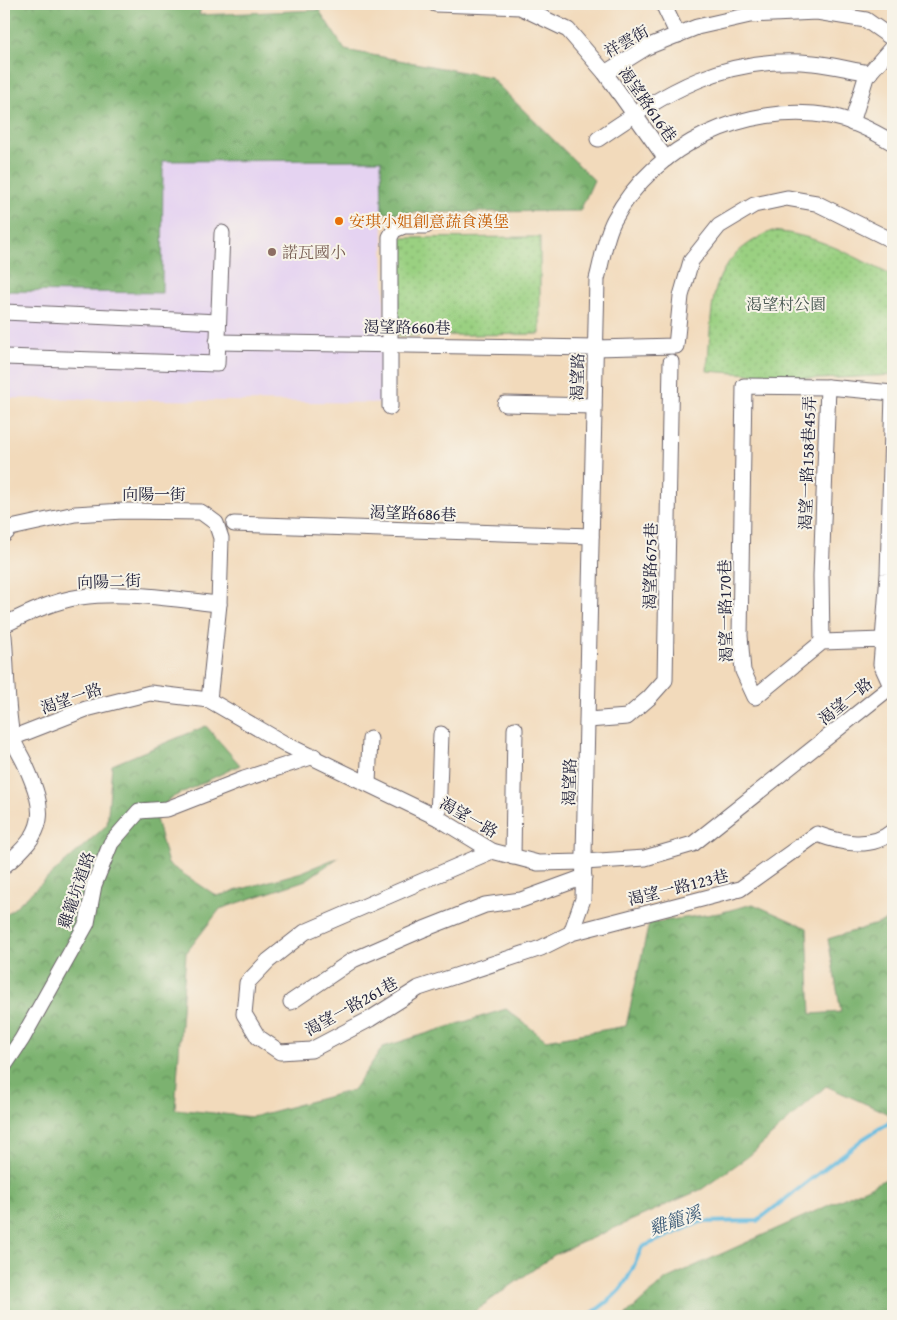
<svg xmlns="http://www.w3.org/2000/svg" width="897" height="1320" viewBox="0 0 897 1320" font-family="'Gentium Book Plus','Noto Serif TC',serif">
<defs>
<pattern id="grass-dots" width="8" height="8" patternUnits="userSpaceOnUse" patternTransform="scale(1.25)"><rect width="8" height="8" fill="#9ad081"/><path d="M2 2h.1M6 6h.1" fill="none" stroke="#84b270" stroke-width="1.8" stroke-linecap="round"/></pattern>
<pattern id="forest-crowns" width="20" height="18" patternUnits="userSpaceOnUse" patternTransform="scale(1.25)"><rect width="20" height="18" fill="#7bb26f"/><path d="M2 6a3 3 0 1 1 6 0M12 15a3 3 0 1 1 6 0" fill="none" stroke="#64905c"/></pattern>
</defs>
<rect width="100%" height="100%" fill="#f7f3e8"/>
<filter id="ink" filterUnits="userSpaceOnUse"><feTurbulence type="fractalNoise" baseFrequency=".02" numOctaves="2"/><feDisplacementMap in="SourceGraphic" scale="10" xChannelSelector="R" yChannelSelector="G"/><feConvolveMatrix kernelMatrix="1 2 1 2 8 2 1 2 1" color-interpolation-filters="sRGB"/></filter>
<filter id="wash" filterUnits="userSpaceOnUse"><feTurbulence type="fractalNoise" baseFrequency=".0096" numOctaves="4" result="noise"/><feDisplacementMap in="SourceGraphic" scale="20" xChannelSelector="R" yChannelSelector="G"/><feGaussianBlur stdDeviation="1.12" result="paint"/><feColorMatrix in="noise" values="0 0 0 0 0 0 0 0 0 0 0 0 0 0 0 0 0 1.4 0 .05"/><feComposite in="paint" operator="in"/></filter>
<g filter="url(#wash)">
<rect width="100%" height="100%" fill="#f2dabb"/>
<path fill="#e5d3f1" d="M381,160L387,403L4,398V291L161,293L162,161Z"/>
<g fill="url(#grass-dots)" stroke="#5e795e">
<path d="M772,231C819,235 852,256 893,276V375L819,379L707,371C714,305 703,261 772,231Z"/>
<path d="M540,237V334L398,336V238Z"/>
</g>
<g fill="url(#forest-crowns)" stroke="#4e6a55">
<path d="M4,4H202L199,15L319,10L345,50L490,77L594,180L580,211L382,213L381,160L163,161L162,293L4,291Z"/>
<path d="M206,726L240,765L169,799L156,819L168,864L217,896L302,872L339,857L306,880L220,909L186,953L175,1109L252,1117L353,1090L383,1047L506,1009L546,1040L626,1026L649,923L719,913L753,904L807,928L811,1014L841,1012L828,939L893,919V1116L826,1086L749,1156L702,1189L554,1255L468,1316H4V917L107,825L112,765Z"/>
<path d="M893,1176V1316H625L666,1279Z"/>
</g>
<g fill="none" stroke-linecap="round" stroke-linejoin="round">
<path stroke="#63bbe0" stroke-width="4" d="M588,1316C623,1292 626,1285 642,1247L701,1222L757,1221L863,1139L893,1120"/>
</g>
</g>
<g filter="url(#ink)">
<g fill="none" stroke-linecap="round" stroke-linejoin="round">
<defs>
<g id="minor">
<path d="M435,4L520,7L568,30L605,73L666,159"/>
<path d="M663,4L678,35"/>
<path d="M605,73L647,47L697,27L750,15L817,12L866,20L893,39"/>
<path d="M852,123L866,77L893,46"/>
<path d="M598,139C667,92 725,54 813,63C832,65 851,70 870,73"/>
<path d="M4,312L218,322"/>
<path d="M217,342L595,348L676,346L681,296L691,261L719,226L754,205L787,198L816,203L893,241"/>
<path d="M4,357L217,364L222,233"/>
<path d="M828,387L744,386L740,636L743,671L755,697L822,642L883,640L881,664L891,686"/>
<path d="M505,404L594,406"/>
<path d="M390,407V237L394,230L404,226H426"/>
<path d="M234,524L591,536"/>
<path d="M4,535L11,528L75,514L123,511L201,512L216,523L221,538L219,604L209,700"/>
<path d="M4,625C28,613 53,601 80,597C126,591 173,599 219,604"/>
<path d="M4,636C7,669 6,703 12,736C14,745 21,755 25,764C47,813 47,831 4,866"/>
<path d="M883,640L888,574L893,393"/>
<path d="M822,642L821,576L828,387L893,393"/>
<path d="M588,720L627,717L649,698L665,680L671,362"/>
<path d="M4,741L86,709L150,693L209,700L287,745L438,818L492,851L538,863L584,862L645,858L693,844L893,685"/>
<path d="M368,783L370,739"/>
<path d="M438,818L441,734"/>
<path d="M492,851L305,932L268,961L247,983L244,1014L258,1037L280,1052L311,1050L370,1019L419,988L541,948L571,933L583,899L597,279C602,261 605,237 614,220C654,144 747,102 830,116C852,120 875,132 893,143"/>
<path d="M513,857L515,729"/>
<path d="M571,933L740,889L817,834C841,843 871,850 893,831"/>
<path d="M291,1002L353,960L424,929L485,905L521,900L584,877"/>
<path d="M4,1066L22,1039L87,923L94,885L111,843L139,811L167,809L244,779L314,756"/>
</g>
</defs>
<use href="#minor" stroke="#6b6268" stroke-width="17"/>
<use href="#minor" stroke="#fff" stroke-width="15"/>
</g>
</g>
<circle fill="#e8710a" stroke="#f7f3e8" stroke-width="2" cx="339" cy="221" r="5"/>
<circle fill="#8d6e63" stroke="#f7f3e8" stroke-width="2" cx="272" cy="252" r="5"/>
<g text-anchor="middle" stroke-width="4" stroke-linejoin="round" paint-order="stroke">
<g font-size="16" fill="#22223b" stroke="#f7f3e8">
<text transform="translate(626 41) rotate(-29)" y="6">祥雲街</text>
<text transform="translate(648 104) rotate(55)" y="6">渴望路616巷</text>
<text transform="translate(407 327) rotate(1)" y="6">渴望路660巷</text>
<text transform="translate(577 377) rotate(-89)" y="6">渴望路</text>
<text transform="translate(807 463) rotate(-88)" y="6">渴望一路158巷45弄</text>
<text x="154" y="500">向陽一街</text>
<text transform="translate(413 513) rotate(2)" y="6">渴望路686巷</text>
<text transform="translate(650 566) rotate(-89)" y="6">渴望路675巷</text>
<text transform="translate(109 581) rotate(-2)" y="6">向陽二街</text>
<text transform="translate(725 611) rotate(-91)" y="6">渴望一路170巷</text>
<text transform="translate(71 698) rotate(-19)" y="6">渴望一路</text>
<text transform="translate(845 701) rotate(-39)" y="6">渴望一路</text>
<text transform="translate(569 782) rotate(-88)" y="6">渴望路</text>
<text transform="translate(469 817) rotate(30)" y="6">渴望一路</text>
<text transform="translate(678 887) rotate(-14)" y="6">渴望一路123巷</text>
<text transform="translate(76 890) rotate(-71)" y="6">雞籠坑道路</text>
<text transform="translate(351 1006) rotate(-29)" y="6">渴望一路261巷</text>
</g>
<g font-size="16" fill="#c56008" stroke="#f7f3e8" text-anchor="start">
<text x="349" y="227">安琪小姐創意蔬食漢堡</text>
</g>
<g font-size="16" fill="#785e54" stroke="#f7f3e8" text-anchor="start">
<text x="282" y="258">諾瓦國小</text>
</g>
<g font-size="16" fill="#465650" stroke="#f7f3e8">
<text x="786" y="310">渴望村公園</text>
</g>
<g font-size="18" font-style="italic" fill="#395875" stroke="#f7f3e8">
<text transform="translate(675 1221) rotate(-19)" y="6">雞籠溪</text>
</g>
</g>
<rect width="897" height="1320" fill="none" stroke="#f7f3e8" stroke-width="20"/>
</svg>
